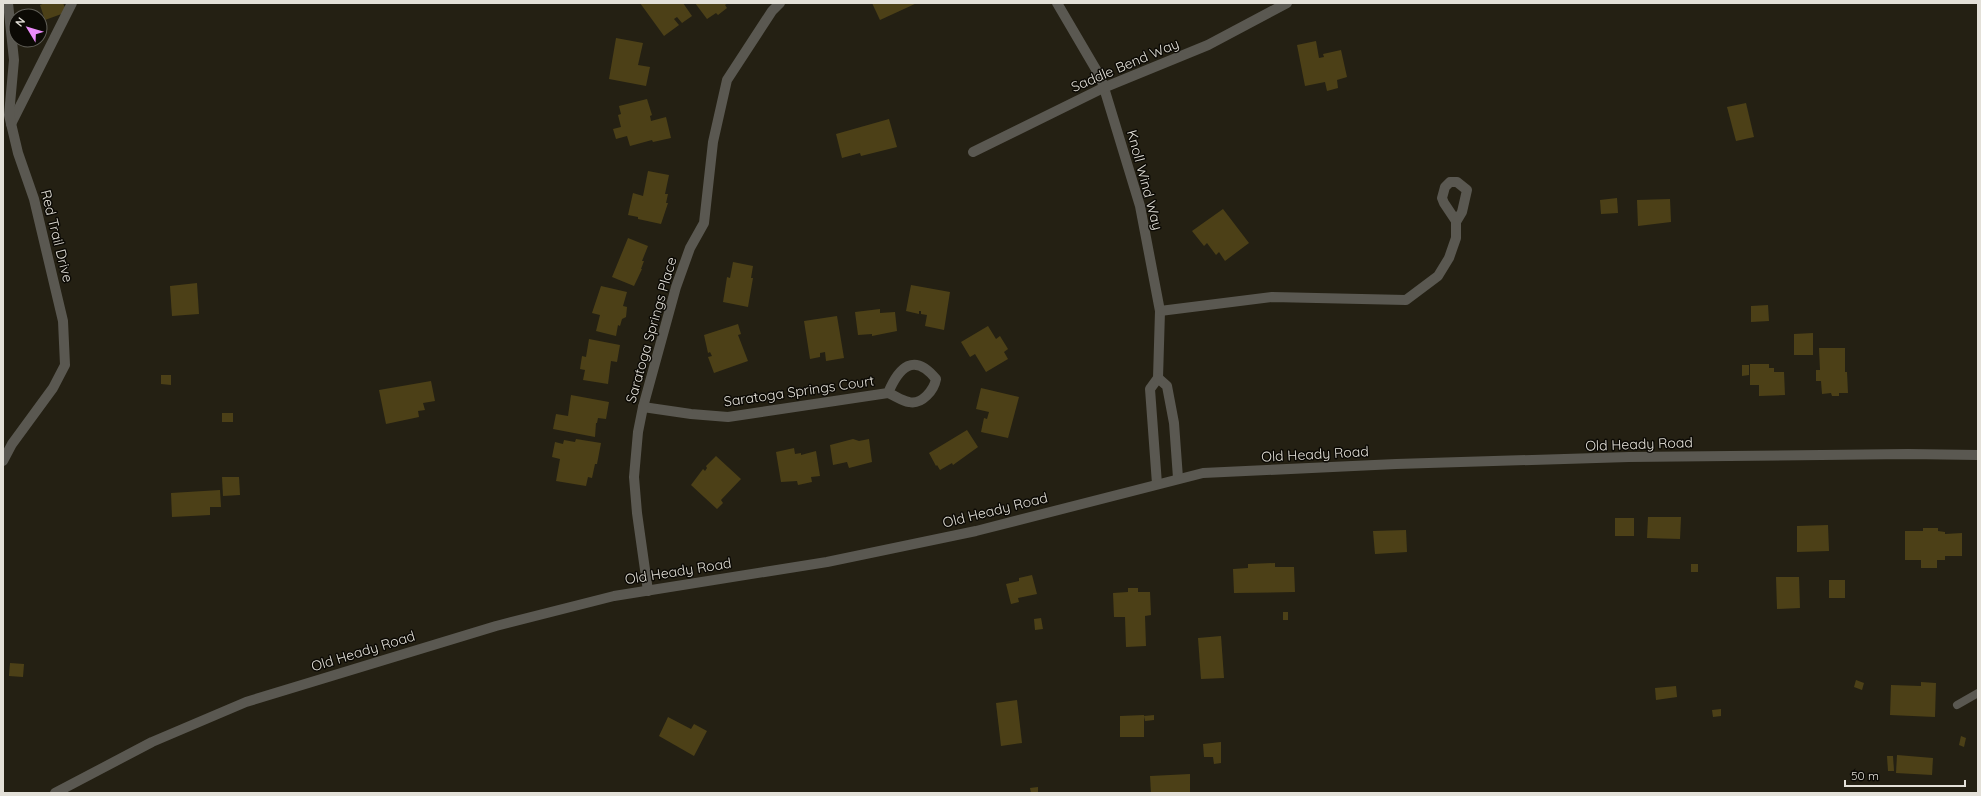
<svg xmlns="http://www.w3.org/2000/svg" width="1981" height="796" viewBox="0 0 1981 796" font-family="Quicksand,sans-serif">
<rect width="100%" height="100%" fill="#242013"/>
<g fill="#4c4017">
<path d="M45,3H63L67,12L45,20L40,5Z"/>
<path d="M640,3H683L692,16L682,23L677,17L674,19L679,25L664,36Z"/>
<path d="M695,3H728L725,5L727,8L718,15L716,13L707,19Z"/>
<path d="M872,3H917L880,20Z"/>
<path d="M616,38L643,43L638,65L650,67L646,86L609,79Z"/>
<path d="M1316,41L1319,58L1324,57L1323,54L1341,50L1347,77L1337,80L1338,88L1327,91L1325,82L1305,86L1297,45Z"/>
<path d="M647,99L652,115L650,116L651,121L666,117L671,138L653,142L652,140L630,146L627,136L616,139L613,129L621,127L618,115L621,114L619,106Z"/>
<path d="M1746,103L1754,137L1736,141L1727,107Z"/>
<path d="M889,119L897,147L861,156L860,153L842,158L836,134Z"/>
<path d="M648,171L669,175L665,194H668L666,203H668L661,224L638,219V217L628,215L633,193L643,196Z"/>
<path d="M1617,198L1618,213L1601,214L1600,200Z"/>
<path d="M1670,199L1671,222L1638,226L1637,200Z"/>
<path d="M1223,209L1249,243L1225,261L1219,252L1216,255L1207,243L1204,246L1192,231Z"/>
<path d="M628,238L648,246L642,261H644L641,269H642L634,286L612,277Z"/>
<path d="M733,262L753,266L751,278H753L748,307L723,302L727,277L730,278Z"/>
<path d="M197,283L199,314L172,316L170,286Z"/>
<path d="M911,285L950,292L944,330L925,326L927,315L921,314V311H919V314L906,311Z"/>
<path d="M601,286L627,292L623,306L627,307L626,317L622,319L620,326L618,325L616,336L596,331L600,315L592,313Z"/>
<path d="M1768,305L1769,321L1751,322V306Z"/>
<path d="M880,309V313L895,312L897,331L872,336V334L858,335L855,312Z"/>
<path d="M837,316L844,358L826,361L825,352L820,353V357L810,359L804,321Z"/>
<path d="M738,324L741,334L738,335L748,361L714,373L708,357L712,356L710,352L708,353L704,335Z"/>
<path d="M988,326L996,339L1000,336L1008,349L1004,352L1008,359L986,372L975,354L970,357L961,342Z"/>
<path d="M1813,333V355H1794V334Z"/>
<path d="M589,339L620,345L617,362L611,361L608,384L583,380L585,370L580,369L582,356L586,357Z"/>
<path d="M1819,348H1845V372H1847L1848,393H1839V396H1832L1831,393L1822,394L1821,381H1816V370H1820Z"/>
<path d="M1750,364H1769V368H1774V372H1784L1785,395L1759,396V385H1750Z"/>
<path d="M1742,365H1749V375L1742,376Z"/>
<path d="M161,375H171V385L161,384Z"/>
<path d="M431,381L435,401L423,403L425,410L418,411L419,417L386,424L379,390Z"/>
<path d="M981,388L1019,397L1008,438L981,432L984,418L987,419L989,412L976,409Z"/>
<path d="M571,395L609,402L606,419L598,418L597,423H596L595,437L553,429L556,414L568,416Z"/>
<rect x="222" y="413" width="11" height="9"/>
<path d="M967,430L978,447L953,465L952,463L940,470L937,465L936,466L929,453Z"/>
<path d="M576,439L601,443L597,464H595L592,478L588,477L586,486L556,481L560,459L552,457L555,442L563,444L564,440L575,442Z"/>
<path d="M853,439L859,441L869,439L872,462L849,468L847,462L833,465L830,445Z"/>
<path d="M794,448L795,454L801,453V455L816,451L820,476L811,477L812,482L798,485L797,481L781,482L776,452Z"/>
<path d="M716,456L741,479L721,500L723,503L717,509L691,485L703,469L705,471L707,468L706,466Z"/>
<path d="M222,477H239L240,495L223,496Z"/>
<path d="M220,490L221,507H210V515L172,517L171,493Z"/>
<path d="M1648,517H1681L1680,539L1647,538Z"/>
<rect x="1615" y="518" width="19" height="18"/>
<path d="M1828,525L1829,551L1797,552V526Z"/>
<path d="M1923,528H1938V531L1945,532V534L1962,533V556H1945V560H1937V568H1921V560H1905V531H1923Z"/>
<path d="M1406,530L1407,552L1375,554L1373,531Z"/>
<path d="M1275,563V567H1294L1295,592L1234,593L1233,569L1248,568V564Z"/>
<rect x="1691" y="564" width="7" height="8"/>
<path d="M1032,575L1037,594L1018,598L1019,602L1011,604L1006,584L1019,581V578Z"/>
<path d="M1776,577H1799L1800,608L1777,609Z"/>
<rect x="1829" y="580" width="16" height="18"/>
<path d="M1128,588H1138V592H1150L1151,615L1145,616L1146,646L1126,647L1125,617H1114L1113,593L1128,592Z"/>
<rect x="1283" y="612" width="5" height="8"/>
<path d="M1041,618L1043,629L1035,630L1034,619Z"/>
<path d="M1221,636L1224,678L1201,679L1198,638Z"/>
<path d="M10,663L24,664L23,677L9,676Z"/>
<path d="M1856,680L1864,683L1862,690L1854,687Z"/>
<path d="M1921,682L1936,683L1935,717L1890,715L1891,685L1921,686Z"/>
<path d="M1676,686L1677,697L1656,700L1655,688Z"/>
<path d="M1017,700L1022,743L1001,746L996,703Z"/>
<path d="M1721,709V716L1713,717L1712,710Z"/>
<path d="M1144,715V737H1120V716Z"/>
<path d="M1154,715V720L1145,721L1144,716Z"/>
<path d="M668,717L691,729L694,724L707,731L694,756L659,736Z"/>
<path d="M1961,736L1966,738L1964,747L1959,745Z"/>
<path d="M1221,742V763L1214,764L1213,757H1204L1203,744Z"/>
<path d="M1897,755L1933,758L1932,775L1896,773Z"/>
<path d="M1887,756H1893L1894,771H1888Z"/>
<path d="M1190,774V793H1151L1150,776Z"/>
<path d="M1038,787V793H1031L1030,788Z"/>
</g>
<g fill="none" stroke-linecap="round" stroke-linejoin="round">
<path stroke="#5a5851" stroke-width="8" d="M1957,705L1978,693"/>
<g stroke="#5a5851" stroke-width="10">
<path d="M1057,3L1101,78L1140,206L1160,311L1158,378L1150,389L1157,484"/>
<path d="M11,124L72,3"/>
<path d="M973,152L1103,88L1208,45L1287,3"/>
<path d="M1160,311L1272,297L1406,300L1438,276L1449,258L1456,238V221L1444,203L1442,198L1445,187L1450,182H1457L1467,190L1462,212L1456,222"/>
<path d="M1158,378L1167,386L1174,423L1178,478"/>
<path d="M643,407L691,414L728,417L888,393C894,395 902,401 909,402C922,405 934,390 936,379C914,352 899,367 888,393"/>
<path d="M3,461L12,444L53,388L65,365L63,321L34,199L18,153L9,115L14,60L8,3"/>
<path d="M648,591L637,513L634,477L638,432L643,407L676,287L690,248L704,223L713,142L727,80L772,11L780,3"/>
<path d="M55,793L152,742L246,702L496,626L614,596L827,562L976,531L1203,473L1396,464L1629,457L1908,454L1978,455"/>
</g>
</g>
<g text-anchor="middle" stroke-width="3" stroke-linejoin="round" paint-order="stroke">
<g font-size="14" fill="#e3e0d8" stroke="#0c0a05">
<text transform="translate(1125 65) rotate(-23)" y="5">Saddle Bend Way</text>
<text transform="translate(1145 180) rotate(75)" y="5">Knoll Wind Way</text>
<text transform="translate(57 236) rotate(76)" y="5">Red Trail Drive</text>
<text transform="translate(651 330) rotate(-74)" y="5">Saratoga Springs Place</text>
<text transform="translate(799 391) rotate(-8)" y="5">Saratoga Springs Court</text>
<text transform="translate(1639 444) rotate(-2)" y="5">Old Heady Road</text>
<text transform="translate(1315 454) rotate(-3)" y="5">Old Heady Road</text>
<text transform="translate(995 510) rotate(-14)" y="5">Old Heady Road</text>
<text transform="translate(678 571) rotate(-9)" y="5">Old Heady Road</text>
<text transform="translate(363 651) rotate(-17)" y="5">Old Heady Road</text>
</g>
</g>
<rect width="1981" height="796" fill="none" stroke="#e3e0d8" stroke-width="8"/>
<g transform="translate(28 28) rotate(308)"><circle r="19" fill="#0c0a05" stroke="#626059"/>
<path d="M0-3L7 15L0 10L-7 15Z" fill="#ec8cfb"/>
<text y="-6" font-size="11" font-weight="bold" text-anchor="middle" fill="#e3e0d8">N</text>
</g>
<path d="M1845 780v6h120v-6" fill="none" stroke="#e3e0d8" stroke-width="2"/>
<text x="1851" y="780" font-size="12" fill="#e3e0d8" stroke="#0c0a05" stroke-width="3" paint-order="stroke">50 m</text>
</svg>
